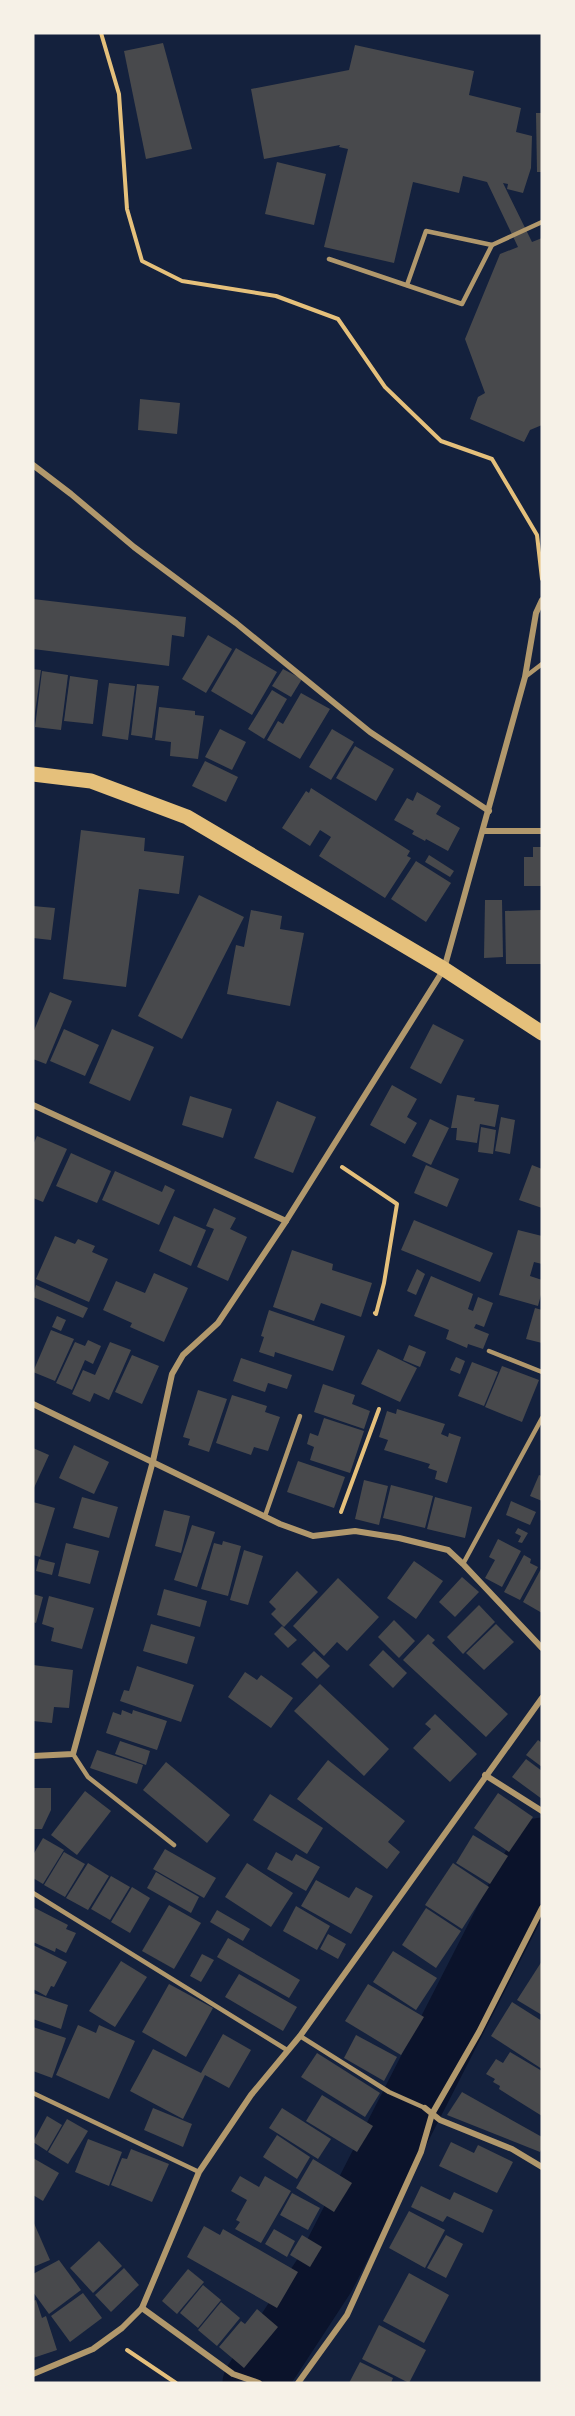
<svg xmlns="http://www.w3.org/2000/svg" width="575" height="2416" viewBox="0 0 575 2416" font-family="Quicksand,sans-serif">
<rect width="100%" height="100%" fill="#14213d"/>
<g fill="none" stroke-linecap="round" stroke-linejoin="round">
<path stroke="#0b132b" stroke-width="63" d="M254,2383L324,2276L542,1849"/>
</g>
<g fill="#48494c">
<path d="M163,43L192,149L146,159L124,51Z"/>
<path d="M355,45L474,71L469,95L521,108L516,132L532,136L531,168L523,193L507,189L508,184L503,183L532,242L542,238V425L530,430L524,442L470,419L478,397L485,393L465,339L500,254L518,247L487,182L463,176L459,193L413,182L394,263L324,247L348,149L339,147L340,145L264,159L251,89L349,70Z"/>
<path d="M536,113H542V172H537Z"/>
<path d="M277,162L326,174L314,225L265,214Z"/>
<path d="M140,399L180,403L177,434L138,430Z"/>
<path d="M33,599L186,617L184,637L172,635L169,666L33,649Z"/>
<path d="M208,635L232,649L206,693L182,679Z"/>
<path d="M236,648L277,672L252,715L211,691Z"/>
<path d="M33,669L41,670L34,720H33Z"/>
<path d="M283,669L302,679L291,697L272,686Z"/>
<path d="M42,671L68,675L61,730L35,727Z"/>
<path d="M70,676L98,680L93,724L64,721Z"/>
<path d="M109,683L135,686L128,740L102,736Z"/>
<path d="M137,684L159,686L152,738L131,735Z"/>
<path d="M272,690L287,699L264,739L248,729Z"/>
<path d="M301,693L330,709L300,759L267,740L278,721L283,724Z"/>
<path d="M159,707L195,711V715L204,716L198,759L170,756L171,742L155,740Z"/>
<path d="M220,729L246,742L232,770L205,757Z"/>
<path d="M332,729L354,742L331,780L309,767Z"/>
<path d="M355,746L394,769L376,801L336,778Z"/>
<path d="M205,761L238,777L226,802L192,786Z"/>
<path d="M311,788L410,851L407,856L411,858L385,898L319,856L331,837L320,830L310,846L282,828L306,791L309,793Z"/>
<path d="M417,792L441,806L436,814L460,828L448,851L426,839L425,841L412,834L414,831L394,820L407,798L413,801Z"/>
<path d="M81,830L145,838L144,851L184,856L179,894L139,889L126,987L63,979Z"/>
<path d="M533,847H542V886H524V857H533Z"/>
<path d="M429,855L454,871L450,877L425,862Z"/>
<path d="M416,861L451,883L426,922L391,899Z"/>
<path d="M199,895L244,917L182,1039L138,1016Z"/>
<path d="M485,900H502L503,957L484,958Z"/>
<path d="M33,906L55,908L51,940L33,938Z"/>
<path d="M251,910L282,916L280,929L304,933L290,1006L227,994L236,945L244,947Z"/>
<path d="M541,910L542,964H506L505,911Z"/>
<path d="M50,992L72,1001L46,1064L33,1059V1033Z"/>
<path d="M433,1024L464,1040L441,1084L410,1068Z"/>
<path d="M64,1029L99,1045L85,1076L50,1061Z"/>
<path d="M112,1029L154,1047L130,1101L89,1083Z"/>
<path d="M392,1085L417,1099L407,1117L417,1123L405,1144L370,1125Z"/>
<path d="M457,1095L475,1098L474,1101L499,1105L495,1127L480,1124L477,1143L456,1140L457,1128H451Z"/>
<path d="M190,1096L232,1109L223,1138L182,1125Z"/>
<path d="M277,1101L316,1117L293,1173L254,1158Z"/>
<path d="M501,1117L515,1120L510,1154L495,1151Z"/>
<path d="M430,1119L449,1128L431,1165L412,1156Z"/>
<path d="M481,1127L496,1130L493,1154L478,1152Z"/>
<path d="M37,1136L67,1149L43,1202L33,1198V1145Z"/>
<path d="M71,1153L111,1171L97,1203L56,1186Z"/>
<path d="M426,1165L459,1179L447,1207L414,1193Z"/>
<path d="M532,1165L542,1169V1208L519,1200Z"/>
<path d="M115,1171L162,1192L165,1185L175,1190L159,1225L102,1200Z"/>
<path d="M214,1208L236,1218L230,1229L247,1237L228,1281L197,1267L214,1229L206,1226Z"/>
<path d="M174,1216L206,1230L191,1266L159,1251Z"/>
<path d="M414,1220L493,1253L480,1282L401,1250Z"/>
<path d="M518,1230L542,1236V1264L534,1262L530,1276L542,1280V1291L538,1306L499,1295Z"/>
<path d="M55,1236L75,1244L78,1239L95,1246L92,1252L108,1259L89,1302L36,1279Z"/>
<path d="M292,1250L333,1264L332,1270L372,1283L361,1317L321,1303L314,1321L273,1307Z"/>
<path d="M417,1269L425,1274L416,1295L407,1291Z"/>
<path d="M154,1273L188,1288L164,1342L130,1327L132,1323L103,1310L116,1281L145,1293Z"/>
<path d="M431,1276L473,1294L468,1309L473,1311L478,1297L493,1303L484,1327L476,1324L474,1328L489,1334L483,1349L468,1344L467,1348L446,1339L449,1330L414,1316Z"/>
<path d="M36,1285L88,1308L83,1318L33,1297Z"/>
<path d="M535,1308L542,1310V1343L526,1339Z"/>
<path d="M269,1310L345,1336L333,1371L275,1352L274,1357L259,1352L264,1337L261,1336Z"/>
<path d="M57,1316L66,1320L61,1331L52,1327Z"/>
<path d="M51,1330L74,1339L55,1381L33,1372Z"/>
<path d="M88,1340L101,1346L93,1364L85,1360L72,1390L56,1383L75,1342L85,1346Z"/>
<path d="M110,1342L131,1350L109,1400L94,1393L90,1402L72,1394L83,1370L95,1375Z"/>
<path d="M409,1345L426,1352L420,1367L403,1360Z"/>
<path d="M378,1349L417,1368L400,1402L361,1384Z"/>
<path d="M132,1355L159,1366L142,1404L115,1392Z"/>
<path d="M456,1357L465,1361L460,1374L450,1370Z"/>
<path d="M241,1358L292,1375L287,1389L268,1383L265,1392L233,1381Z"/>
<path d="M472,1362L498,1372L484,1406L458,1396Z"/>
<path d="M502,1366L539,1380L522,1422L485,1407Z"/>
<path d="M323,1384L355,1395L352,1404L370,1411L364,1429L314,1412Z"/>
<path d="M198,1390L227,1399L209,1452L188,1445L190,1439L183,1437Z"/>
<path d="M232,1395L267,1406L265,1412L280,1417L268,1451L254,1447L251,1455L216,1443Z"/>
<path d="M397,1409L445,1424L441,1434L448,1437L449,1433L461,1437L447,1483L435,1479L437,1471L428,1468L430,1464L384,1450L388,1440L379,1437L387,1411L396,1414Z"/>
<path d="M324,1418L364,1431L350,1473L310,1460L314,1447L307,1444L310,1433L318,1436Z"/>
<path d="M74,1445L109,1462L94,1494L59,1478Z"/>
<path d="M33,1448L49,1455L33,1490Z"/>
<path d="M298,1461L345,1477L334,1508L287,1492Z"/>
<path d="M539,1475L542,1476V1501L530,1496Z"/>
<path d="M364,1480L388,1486L379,1525L355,1519Z"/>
<path d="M391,1485L433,1496L425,1528L383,1518Z"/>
<path d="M82,1497L118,1507L109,1538L73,1528Z"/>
<path d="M435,1497L472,1507L465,1538L427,1529Z"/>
<path d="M511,1501L536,1512L530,1525L506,1515Z"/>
<path d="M33,1502L55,1508L40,1557L33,1555Z"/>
<path d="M164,1510L190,1516L181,1553L155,1546Z"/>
<path d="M192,1525L215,1532L197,1587L174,1580Z"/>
<path d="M518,1528L528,1533L522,1543L518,1542L521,1536L515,1533Z"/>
<path d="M498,1539L521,1551L502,1587L485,1578L495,1560L489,1557Z"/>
<path d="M223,1541L241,1546L228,1596L201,1589L214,1543L222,1545Z"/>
<path d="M66,1543L99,1551L90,1584L58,1576Z"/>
<path d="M244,1550L263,1556L248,1605L230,1600Z"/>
<path d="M524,1555L531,1559L530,1563L538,1567L520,1600L504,1592Z"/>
<path d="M39,1559L55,1563L52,1575L36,1571Z"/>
<path d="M414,1561L443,1581L416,1619L387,1598Z"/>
<path d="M542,1567V1613L523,1602Z"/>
<path d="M297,1571L318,1592L284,1627L271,1614L276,1609L269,1602Z"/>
<path d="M462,1577L479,1592L455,1617L439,1602Z"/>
<path d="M338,1578L379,1617L347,1651L337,1642L324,1656L293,1626Z"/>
<path d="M164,1589L207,1601L200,1627L157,1615Z"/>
<path d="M33,1594L43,1597L36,1623L33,1622Z"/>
<path d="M49,1596L94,1608L82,1649L51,1641L54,1628L42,1624Z"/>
<path d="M479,1605L495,1622L463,1654L447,1637Z"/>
<path d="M394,1620L415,1641L399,1658L378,1637Z"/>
<path d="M151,1624L195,1637L187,1664L143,1651Z"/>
<path d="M496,1624L514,1642L484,1670L466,1653Z"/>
<path d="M282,1626L297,1640L288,1648L274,1634Z"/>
<path d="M428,1634L435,1640L432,1643L508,1714L486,1737L403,1660Z"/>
<path d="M383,1650L407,1673L393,1688L369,1665Z"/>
<path d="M314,1651L330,1666L317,1679L301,1664Z"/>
<path d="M33,1665L73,1670L69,1708L54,1707L52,1723L33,1721Z"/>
<path d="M137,1666L194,1685L181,1722L120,1701L124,1690L129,1691Z"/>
<path d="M245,1672L257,1680L261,1675L293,1698L271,1728L228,1697Z"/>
<path d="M320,1684L389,1749L364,1776L294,1711Z"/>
<path d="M122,1710L132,1714L133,1710L167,1721L157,1750L106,1733L113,1712L121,1715Z"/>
<path d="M435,1714L477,1754L450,1782L413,1748L431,1729L425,1724Z"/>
<path d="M538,1740L542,1743V1767L526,1755Z"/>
<path d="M120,1741L150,1751L146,1765L115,1754Z"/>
<path d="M97,1750L143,1765L137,1784L90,1768Z"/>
<path d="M526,1759L542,1771V1799L512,1777Z"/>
<path d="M328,1760L405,1821L388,1842L400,1852L387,1869L297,1799Z"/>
<path d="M166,1762L230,1815L207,1843L143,1790Z"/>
<path d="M33,1788H51V1810L42,1829H33Z"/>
<path d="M85,1791L111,1811L77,1855L51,1835Z"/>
<path d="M498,1793L533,1817L509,1852L474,1828Z"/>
<path d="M270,1794L323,1828L307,1854L253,1820Z"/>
<path d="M473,1835L508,1856L490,1884L456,1863Z"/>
<path d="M43,1838L64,1850L43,1884L33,1878V1855Z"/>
<path d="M165,1849L216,1878L204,1898L153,1869Z"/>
<path d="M64,1852L85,1864L65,1897L44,1885Z"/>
<path d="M276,1852L292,1861L296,1854L320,1867L306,1891L267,1869Z"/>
<path d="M88,1863L109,1876L88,1910L66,1898Z"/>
<path d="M247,1863L293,1893L271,1927L225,1897Z"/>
<path d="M453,1863L489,1887L462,1929L425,1905Z"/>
<path d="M156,1872L199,1897L191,1913L147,1888Z"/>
<path d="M111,1876L130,1887L110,1920L91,1909Z"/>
<path d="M316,1880L349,1898L356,1887L373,1896L351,1934L301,1906Z"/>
<path d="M132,1887L150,1898L130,1933L111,1922Z"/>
<path d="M169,1905L201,1923L174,1969L142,1951Z"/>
<path d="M296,1906L330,1926L317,1950L283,1931Z"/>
<path d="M33,1907L68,1925L66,1929L76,1933L66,1953L56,1948L55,1952L33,1942Z"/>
<path d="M426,1908L461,1931L436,1968L402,1945Z"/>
<path d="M217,1910L250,1929L243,1941L210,1922Z"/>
<path d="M328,1934L346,1944L338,1959L320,1949Z"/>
<path d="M228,1938L300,1980L289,1998L217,1957Z"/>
<path d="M33,1945L67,1962L54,1987L51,1986L46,1996L33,1989Z"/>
<path d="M393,1951L437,1978L416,2010L373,1982Z"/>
<path d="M202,1954L214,1960L201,1982L190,1976Z"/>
<path d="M121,1961L147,1977L115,2027L89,2011Z"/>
<path d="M542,1961V2015L517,2000Z"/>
<path d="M239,1974L297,2007L283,2031L225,1997Z"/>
<path d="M169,1984L213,2008L186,2057L142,2032Z"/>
<path d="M368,1984L424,2017L401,2055L345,2021Z"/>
<path d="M33,1993L68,2005L61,2029L33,2019Z"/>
<path d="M512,2002L542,2021V2069L491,2036Z"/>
<path d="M78,2025L96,2033L99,2025L135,2041L109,2099L56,2075Z"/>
<path d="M33,2027L66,2038L52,2078L33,2071Z"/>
<path d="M223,2034L251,2050L229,2088L205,2075L183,2119L130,2091L153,2049L201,2073Z"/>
<path d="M356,2035L397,2057L384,2081L344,2058Z"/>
<path d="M510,2052L542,2071V2116L499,2089L500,2086L493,2082L495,2079L486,2074L496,2059L503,2063Z"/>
<path d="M317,2053L380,2093L365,2117L301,2077Z"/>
<path d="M462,2092L542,2137V2148L540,2152L447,2115Z"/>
<path d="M322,2095L373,2126L357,2152L306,2121Z"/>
<path d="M153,2108L192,2124L183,2147L144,2130Z"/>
<path d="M282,2108L331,2139L318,2159L269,2128Z"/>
<path d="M47,2116L62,2125L47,2151L33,2142Z"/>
<path d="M67,2119L88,2131L68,2164L48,2152Z"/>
<path d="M277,2135L310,2157L297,2179L263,2157Z"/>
<path d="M88,2139L122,2152L109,2186L75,2172Z"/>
<path d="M451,2142L474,2153L478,2145L513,2162L497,2193L439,2166Z"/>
<path d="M131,2149L169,2164L152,2202L111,2185L122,2158L127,2159Z"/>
<path d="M33,2158L59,2173L43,2201L33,2195Z"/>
<path d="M313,2159L352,2183L334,2212L296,2188Z"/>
<path d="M240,2176L259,2187L265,2176L291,2191L261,2243L235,2229L240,2222L236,2220L247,2200L231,2191Z"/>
<path d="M421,2186L450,2200L454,2192L493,2210L483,2233L447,2216L443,2222L411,2207Z"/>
<path d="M292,2193L320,2208L308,2230L280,2215Z"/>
<path d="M409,2211L445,2230L425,2268L389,2248Z"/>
<path d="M33,2221L50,2260L33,2267Z"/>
<path d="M204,2226L220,2235L223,2229L298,2272L277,2308L187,2257Z"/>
<path d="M274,2229L295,2241L287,2257L265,2244Z"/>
<path d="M302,2235L322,2247L310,2267L290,2255Z"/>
<path d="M446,2235L463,2244L446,2278L427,2268Z"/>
<path d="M99,2241L122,2266L93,2293L70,2268Z"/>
<path d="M59,2260L81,2290L49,2314L33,2292V2274Z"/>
<path d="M124,2268L139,2285L111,2312L95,2295Z"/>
<path d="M188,2269L204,2282L177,2314L162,2301Z"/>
<path d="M409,2273L449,2295L424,2343L383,2321Z"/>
<path d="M203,2285L221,2300L198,2328L180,2313Z"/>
<path d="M83,2293L102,2318L70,2342L51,2316Z"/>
<path d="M36,2300L42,2318L46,2316L57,2350L33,2358V2301Z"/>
<path d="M221,2302L240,2318L217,2346L198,2330Z"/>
<path d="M257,2309L278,2327L244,2368L219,2347L241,2321L245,2324Z"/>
<path d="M379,2325L426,2350L409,2383L362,2359Z"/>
<path d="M360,2362L393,2378L391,2383H349Z"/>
</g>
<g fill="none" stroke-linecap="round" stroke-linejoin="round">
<g stroke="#e5c07b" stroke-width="4">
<path d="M101,33L119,94L127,209L142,261L182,281L276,296L338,319L385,387L441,441L492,459L537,535L542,579"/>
<path d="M342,1167L397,1204L384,1283L376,1314L375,1313"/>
<path d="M341,1512L379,1409"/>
<path d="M127,2350L176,2383"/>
</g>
<g stroke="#b1986c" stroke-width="4.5">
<path d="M329,259L462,304L492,245"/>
<path d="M407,285L426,231L492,245L542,222"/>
<path d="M525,677L542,664"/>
<path d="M489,1351L542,1372"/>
<path d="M265,1516L300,1416"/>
<path d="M463,1564L542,1418"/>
<path d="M73,1754L88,1777L174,1845"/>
<path d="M33,1893L287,2050"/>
<path d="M300,2036L389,2092L425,2108"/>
<path d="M33,2093L199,2172"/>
</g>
<g stroke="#b1986c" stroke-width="6">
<path d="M33,465L71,494L134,547L236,623L370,732L489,811"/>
<path d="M484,831H542"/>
<path d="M33,1105L286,1221"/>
<path d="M33,1404L280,1524L313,1536L355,1531L399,1538L448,1550L463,1564L542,1648"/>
<path d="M33,1756L73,1754L153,1461L172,1374L183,1355L218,1323L286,1221L444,969L525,677L536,613L542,600"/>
<path d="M485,1775L542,1811"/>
<path d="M425,2108L440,2120L512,2149L542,2167"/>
<path d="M142,2308L233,2374L259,2383"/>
<path d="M33,2374L93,2349L122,2328L142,2308L199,2172L251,2095L300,2036L542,1698"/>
<path d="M298,2383L347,2315L421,2152L432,2114L479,2032L542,1908"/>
</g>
<path stroke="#e5c07b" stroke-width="15" d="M33,774L91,781L187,817L444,969L542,1033"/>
</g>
<rect width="575" height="2416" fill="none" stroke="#f6f1e7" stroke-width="69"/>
</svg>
